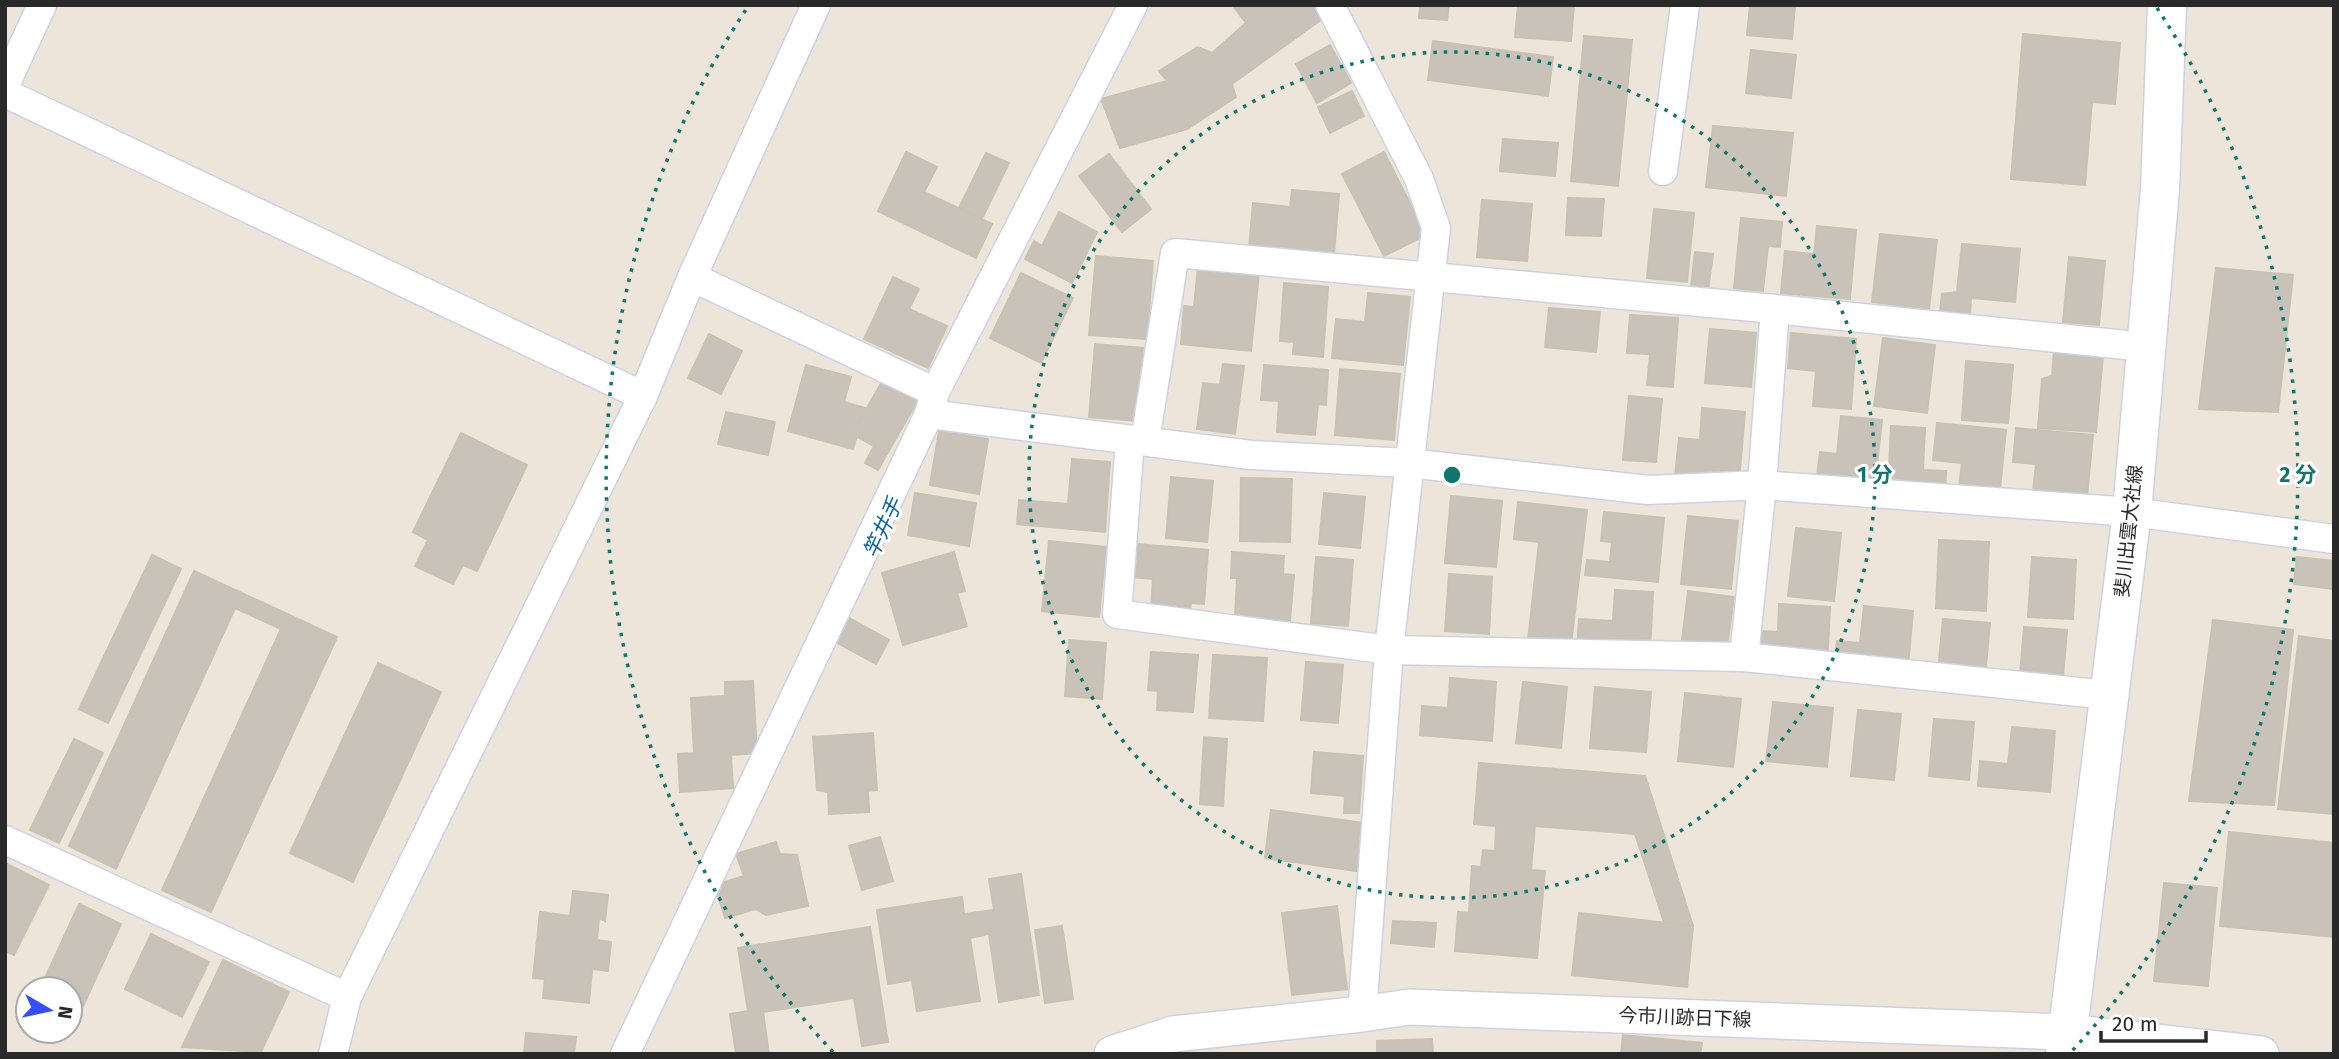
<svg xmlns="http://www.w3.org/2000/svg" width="2339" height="1059" viewBox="0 0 2339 1059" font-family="'Fira Sans','Noto Sans JP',sans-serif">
<rect width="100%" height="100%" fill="#ede5d9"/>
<g fill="#c8c2b9" stroke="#c8c2b2" stroke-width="2">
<path d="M1232,5H1317L1314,8L1322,19L1232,84L1236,97L1187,129L1120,148L1101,99L1167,81L1159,71L1198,47L1212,53L1246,23Z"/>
<path d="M1420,5H1449L1447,20L1419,18Z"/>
<path d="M1518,5H1574L1571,41L1515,37Z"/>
<path d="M1750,5H1795L1792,39L1747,35Z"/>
<path d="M2023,34L2120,43L2115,104L2092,102L2085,185L2011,179Z"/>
<path d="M1584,36L1632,40L1618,186L1571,181Z"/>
<path d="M1433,41L1553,57L1548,96L1428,80Z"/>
<path d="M1330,45L1351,83L1317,103L1296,64Z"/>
<path d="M1751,50L1796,55L1791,98L1746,93Z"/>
<path d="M1352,91L1364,116L1330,133L1318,107Z"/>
<path d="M1713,126L1793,133L1786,196L1706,187Z"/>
<path d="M1503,139L1558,143L1555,176L1500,171Z"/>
<path d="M906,152L937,167L924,192L992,224L976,258L878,211Z"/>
<path d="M1384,152L1426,235L1384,256L1342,174Z"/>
<path d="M986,153L1009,163L982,219L959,208Z"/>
<path d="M1109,154L1151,209L1122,232L1079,176Z"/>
<path d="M1292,190L1339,194L1334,255L1249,248L1253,203L1290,207Z"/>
<path d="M1568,198L1604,199L1601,236L1566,235Z"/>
<path d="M1482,200L1532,204L1527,261L1477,257Z"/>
<path d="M1654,209L1694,213L1687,282L1647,278Z"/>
<path d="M1059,212L1097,232L1072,283L1025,259L1034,241L1042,246Z"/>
<path d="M1741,218L1782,222L1780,247L1768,246L1763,291L1734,288Z"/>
<path d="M1817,226L1856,230L1850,299L1781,293L1785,251L1814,254Z"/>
<path d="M1880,234L1937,240L1929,309L1872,302Z"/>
<path d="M1962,244L2020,249L2015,302L1971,298L1970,315L1940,312L1942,294L1957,292Z"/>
<path d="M1695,252L1713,254L1708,290L1691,287Z"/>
<path d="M1096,256L1153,261L1147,339L1089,335Z"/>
<path d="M2069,257L2105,261L2099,325L2063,322Z"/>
<path d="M1198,266L1259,273L1251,351L1181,344L1184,306L1194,307Z"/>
<path d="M2216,268L2293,275L2278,412L2199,409Z"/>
<path d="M1021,273L1073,298L1041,363L990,338Z"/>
<path d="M893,277L919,289L909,309L947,326L928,368L864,339Z"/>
<path d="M1284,283L1328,287L1323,357L1293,354L1294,342L1280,341Z"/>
<path d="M1368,293L1410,297L1403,365L1332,358L1336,319L1365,322Z"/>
<path d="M1549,308L1600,312L1596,352L1545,347Z"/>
<path d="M1630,315L1678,318L1673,387L1647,385L1650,354L1627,353Z"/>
<path d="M1710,329L1756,333L1751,387L1705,383Z"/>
<path d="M1791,333L1856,339L1851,409L1813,406L1816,371L1788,368Z"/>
<path d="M709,334L742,351L721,394L688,378Z"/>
<path d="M1883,338L1935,345L1927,413L1874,406Z"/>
<path d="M1095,344L1143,348L1138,421L1089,417Z"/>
<path d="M2054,351L2103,355L2096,432L2038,428L2042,379L2052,376Z"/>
<path d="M1966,361L2013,365L2008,423L1962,420Z"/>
<path d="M1223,364L1244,366L1235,434L1197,429L1203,383L1220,385Z"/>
<path d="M806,365L851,377L844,402L865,408L853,449L788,431Z"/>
<path d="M1264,365L1328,370L1326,405L1318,404L1315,435L1277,432L1279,401L1261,400Z"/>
<path d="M1340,369L1400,374L1394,440L1335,435Z"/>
<path d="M884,378L919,398L878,470L865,463L874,446L852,434Z"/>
<path d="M1629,396L1662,399L1656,462L1623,460Z"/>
<path d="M1702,408L1745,412L1739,482L1675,476L1679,438L1700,440Z"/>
<path d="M726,412L775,422L768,455L718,444Z"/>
<path d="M1841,416L1882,420L1874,492L1817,476L1820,452L1837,454Z"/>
<path d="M1937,423L2006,430L1999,499L1958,494L1962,463L1933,460Z"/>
<path d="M1891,426L1925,428L1923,470L1946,471L1945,492L1888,490Z"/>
<path d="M2016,428L2093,435L2086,506L2032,501L2036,464L2013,462Z"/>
<path d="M939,431L988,439L979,494L930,485Z"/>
<path d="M461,433L527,465L477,571L463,565L453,584L415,566L428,540L413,532Z"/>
<path d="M1072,459L1110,462L1105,532L1017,524L1019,500L1068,504Z"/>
<path d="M1171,477L1213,481L1207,542L1166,538Z"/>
<path d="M1241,478L1292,479L1290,542L1240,541Z"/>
<path d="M915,493L976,503L969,546L908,535Z"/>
<path d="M1324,493L1365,497L1360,548L1319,544Z"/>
<path d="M1451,496L1502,501L1496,567L1445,563Z"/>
<path d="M1518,502L1587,510L1571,645L1528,640L1539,542L1514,539Z"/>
<path d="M1604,512L1664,518L1658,582L1585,575L1587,560L1610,562L1612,542L1601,541Z"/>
<path d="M1688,516L1738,521L1731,589L1681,584Z"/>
<path d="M1796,528L1841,533L1834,601L1788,596Z"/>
<path d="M1939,540L1989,542L1986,611L1936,608Z"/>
<path d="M1049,541L1106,547L1099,617L1042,611Z"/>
<path d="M1136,544L1208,550L1204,604L1191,603L1190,613L1151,609L1153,579L1133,577Z"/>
<path d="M954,552L965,591L957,593L967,626L903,645L882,573Z"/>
<path d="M1232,552L1284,556L1283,574L1294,575L1290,621L1235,617L1237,578H1231Z"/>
<path d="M152,555L181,569L108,723L79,709Z"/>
<path d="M1316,557L1353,560L1348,626L1311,623Z"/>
<path d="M2032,557L2076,560L2073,619L2028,617Z"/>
<path d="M2297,557L2334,561V589L2294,584Z"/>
<path d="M194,571L337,637L211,912L162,890L281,629L235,608L116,869L69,846Z"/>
<path d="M1449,574L1492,577L1489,634L1445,631Z"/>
<path d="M1615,590L1653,592L1650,654L1577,650L1579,619L1613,621Z"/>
<path d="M1688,591L1734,597L1725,660L1692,656L1693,641L1682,640Z"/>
<path d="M1779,604L1830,607L1827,667L1756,663L1758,631L1778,632Z"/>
<path d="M1864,606L1913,611L1907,678L1833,670L1837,641L1860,643Z"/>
<path d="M847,617L889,640L876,664L834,641Z"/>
<path d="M1943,619L1990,623L1985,676L1938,671Z"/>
<path d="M2213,620L2293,630L2274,805L2189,801Z"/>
<path d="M2024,627L2067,630L2062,689L2019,686Z"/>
<path d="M2299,636L2334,641V814L2278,809Z"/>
<path d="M1069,640L1106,643L1102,699L1065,696Z"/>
<path d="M1151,652L1198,655L1193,712L1157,710L1158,691L1148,690Z"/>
<path d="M1213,655L1267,658L1263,721L1209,718Z"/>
<path d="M1306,662L1343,665L1338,723L1301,720Z"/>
<path d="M378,663L441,692L353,882L290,853Z"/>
<path d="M1450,678L1496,682L1492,741L1420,735L1422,706L1448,708Z"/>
<path d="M753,681L757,753L731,755L733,788L680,792L678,754L694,753L691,698L725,696V682Z"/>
<path d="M1523,682L1567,687L1561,748L1516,743Z"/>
<path d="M1595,687L1651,692L1646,752L1590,748Z"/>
<path d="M1685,693L1741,699L1733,767L1678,761Z"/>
<path d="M1773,702L1833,708L1827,767L1766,761Z"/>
<path d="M1858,710L1901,714L1894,780L1851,776Z"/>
<path d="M1934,719L1974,722L1969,780L1929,776Z"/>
<path d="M2012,727L2055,731L2050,792L1978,786L1980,761L2008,764Z"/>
<path d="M873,733L877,790L868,791L869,812L829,814L828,792L817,790L813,737Z"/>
<path d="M1204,737L1227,739L1223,806L1200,804Z"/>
<path d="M74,739L103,753L59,843L30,830Z"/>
<path d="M1314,752L1363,756L1359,813H1344L1345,796L1311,793Z"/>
<path d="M1479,763L1645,776L1693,926L1664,922L1635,834L1535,826L1531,870L1545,871L1537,958L1455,951L1458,912L1469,913L1472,866L1481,867L1483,850L1495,851L1496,826L1474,824Z"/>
<path d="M1271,810L1364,823L1357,871L1265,858Z"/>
<path d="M2229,832L2334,843V937L2220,926Z"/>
<path d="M880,837L893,881L862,890L849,846Z"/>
<path d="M776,842L780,854L797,855L808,906L766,915L756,909L725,918L715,885L744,876L736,854Z"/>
<path d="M5,863L49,885L14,955L5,951Z"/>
<path d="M1021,874L1039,995L999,1002L989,934L970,938L980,1001L917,1011L912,980L888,984L877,910L962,897L964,914L994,910L989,879Z"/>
<path d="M2164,883L2217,888L2208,986L2154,981Z"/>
<path d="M573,891L608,895L605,921L599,918L597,940L611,942L608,971L592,969L589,1003L543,998L545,979L533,978L540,912L570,916Z"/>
<path d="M79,904L121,924L78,1017L70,1013V989H40Z"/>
<path d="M1337,906L1347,989L1292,995L1282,913Z"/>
<path d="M1579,913L1693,926L1687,987L1572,975Z"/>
<path d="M1393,921L1436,923L1434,947L1391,943Z"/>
<path d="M1062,926L1073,999L1045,1003L1035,930Z"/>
<path d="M870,927L888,1042L862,1046L854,998L763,1012L769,1054H736L730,1014L748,1011L738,948Z"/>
<path d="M151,934L209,962L182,1017L125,989Z"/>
<path d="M223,960L289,992L261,1052L182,1047Z"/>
<path d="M526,1033L576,1037L574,1054H524Z"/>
<path d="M1623,1035L1702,1043L1700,1054H1621Z"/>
<path d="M1432,1039L1433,1054H1377V1041Z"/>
</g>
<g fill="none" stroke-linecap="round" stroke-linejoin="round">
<defs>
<g id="minor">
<path d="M1330,5L1419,179L1436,228L1389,650L1362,1014"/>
<path d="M5,85L42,5"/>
<path d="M5,93L643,396"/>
<path d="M1663,171L1685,5"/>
<path d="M692,277L816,5"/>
<path d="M929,414L1251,455L1409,463L1648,490L1762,485L2132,512L2334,539"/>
<path d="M1130,440L1117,614L1389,650L1744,657L2108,695"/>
<path d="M1145,441L1175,253L1775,309L2145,347"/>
<path d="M1744,657L1762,485L1775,309"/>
<path d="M5,840L347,997"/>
<path d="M333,1054L347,997L643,396L692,277L935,392"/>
<path d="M625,1054L929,414L935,392L1133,5"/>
</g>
<path id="tertiary" d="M1112,1054L1173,1034L1362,1014L1409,1007L2067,1032L2261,1054"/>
<path id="secondary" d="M2065,1054L2132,512L2160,189L2167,5"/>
</defs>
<use href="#minor" stroke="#ced1e4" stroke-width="31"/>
<use href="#tertiary" stroke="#ced1e4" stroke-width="38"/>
<use href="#secondary" stroke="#ced1e4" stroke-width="41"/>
<use href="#minor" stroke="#fff" stroke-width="28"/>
<use href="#tertiary" stroke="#fff" stroke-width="35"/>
<use href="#secondary" stroke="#fff" stroke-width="38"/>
</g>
<g fill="none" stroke="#0f766e" stroke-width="3.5" stroke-dasharray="3.5 7">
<circle cx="1452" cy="475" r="423"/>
<path d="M833 1052A846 846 0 0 1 747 8M2157 8A846 846 0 0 1 2071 1052"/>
</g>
<g text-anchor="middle" stroke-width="6" stroke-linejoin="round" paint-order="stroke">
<g font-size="19" fill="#292929" stroke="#fff">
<text transform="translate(2128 531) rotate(-84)" y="7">斐川出雲大社線</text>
<text transform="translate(1685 1017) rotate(2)" y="7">今市川跡日下線</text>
</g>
<g font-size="21" font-style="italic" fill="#0063a6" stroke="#fff">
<text transform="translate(883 528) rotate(-65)" y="7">竿井手</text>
</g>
</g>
<circle cx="1452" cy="475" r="10" fill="#0f766e" stroke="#fff" stroke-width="3.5"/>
<g font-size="21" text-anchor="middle" font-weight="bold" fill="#0f766e" stroke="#fff" stroke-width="6" stroke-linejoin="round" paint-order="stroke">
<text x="1875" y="482">1 分</text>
<text x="2298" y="482">2 分</text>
</g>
<rect width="2339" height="1059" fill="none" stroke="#292929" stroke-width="14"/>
<g transform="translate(49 1010) rotate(99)"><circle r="33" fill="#ffffff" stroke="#a9a9a9" stroke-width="2"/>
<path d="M0-5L12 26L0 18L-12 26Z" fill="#344eff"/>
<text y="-10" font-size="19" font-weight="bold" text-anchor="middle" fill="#292929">N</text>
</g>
<path d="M2101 1031v10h105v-10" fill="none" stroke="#292929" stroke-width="3.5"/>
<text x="2112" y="1031" font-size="21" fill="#292929" stroke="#ffffff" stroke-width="5" paint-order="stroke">20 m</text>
</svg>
